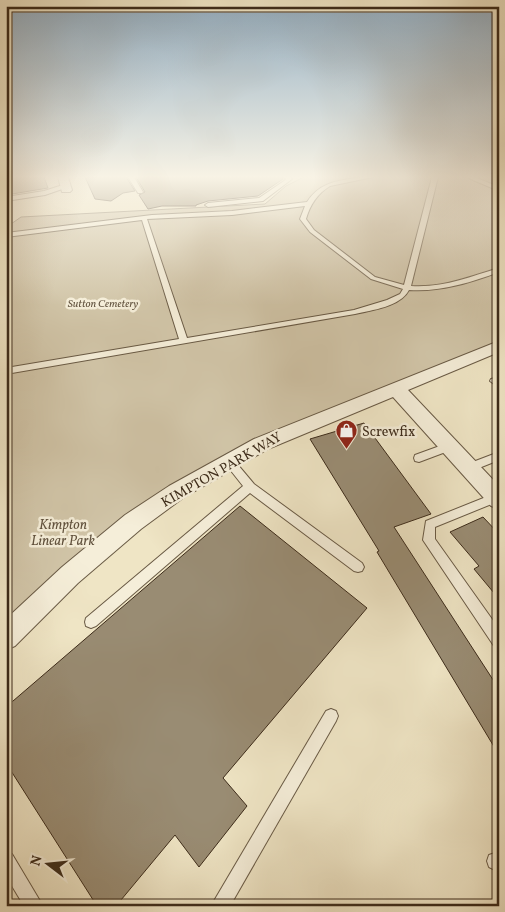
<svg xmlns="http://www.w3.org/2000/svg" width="505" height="912" viewBox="0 0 505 912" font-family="Vollkorn,serif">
<rect width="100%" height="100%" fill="#efe5c5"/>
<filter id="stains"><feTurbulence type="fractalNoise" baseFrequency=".004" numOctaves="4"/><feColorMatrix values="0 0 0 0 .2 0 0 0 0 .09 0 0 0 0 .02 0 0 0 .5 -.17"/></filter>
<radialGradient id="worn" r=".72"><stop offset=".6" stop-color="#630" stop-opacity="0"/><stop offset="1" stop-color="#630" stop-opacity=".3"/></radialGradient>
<path fill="#d1c5a8" stroke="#867861" d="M304,177H499V344L283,428L132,513L6,622V225L11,224L21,217L265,204L286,186Z"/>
<g fill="#998c73" stroke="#3c2b1a">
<path d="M6,177H44L48,188L6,195Z"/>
<path d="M85,177H126L135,191L123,193L111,201L95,199Z"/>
<path d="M136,177H282L283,179L258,196L208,201L196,205V206H162L148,209L139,195L145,192Z"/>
<path d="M364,423L431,514L394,527L499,689V755L377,552L379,551L310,439Z"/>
<path d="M240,506L367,608L223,778L247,806L199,867L175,835L116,906H97L6,763V707Z"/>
<path d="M483,517L499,534V599L474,569L479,566L450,532Z"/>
</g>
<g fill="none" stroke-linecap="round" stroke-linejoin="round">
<defs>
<g id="service">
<path d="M128,177H134L143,192L142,193H138Z"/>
<path d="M284,177H290L292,179L263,201L208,207L205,205L208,203L259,198L284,181L286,179Z"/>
<path d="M362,177H373L330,186C317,194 310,205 306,219L314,230L375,277L404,285L432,177H438L411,286C443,288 469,277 499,268V272C469,283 441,292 409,290C400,307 372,310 355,314L6,374V368L179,339L142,220L6,237V233L152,215L232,211L307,202C321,181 338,181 362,177ZM305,206L300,219L310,232L371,279L403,289L400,294L387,300L354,310L187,338L147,219L232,215Z"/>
<path d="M466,177H474L499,187V191Z"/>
<path d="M66,184L69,186L68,187L45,195L6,201V197L44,191Z"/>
<path d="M499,377V383L494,384L490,381L491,379Z"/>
<path d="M448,443L453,447L451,450L419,462L415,461L414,458L415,455Z"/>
<path d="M499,452V460L469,472L465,471L464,468L465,465Z"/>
<path d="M229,458L233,459L254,484L362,563L364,567L362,571L358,572L354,571L250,493L96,626L91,628L86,626L85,622L86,618L243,486L224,462L225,459Z"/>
<path d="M496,493L499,494V501L435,527V539L499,629V647L494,646L423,540L426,521Z"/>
<path d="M331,709L336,711L338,716L336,721L230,906H211L326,711Z"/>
<path d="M6,852L12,854L43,906H24L6,876Z"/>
<path d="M495,853L499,854V872L489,867L487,861L489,855Z"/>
</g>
<g id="minor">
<path d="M58,177H68L72,190L70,192H62Z"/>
<path d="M499,341V352L408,390L499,486V509L491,506L393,397L268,449L183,498L141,529L78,583L15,646L6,650V619L62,567L125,515L169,486L254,439Z"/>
</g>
</defs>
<use href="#service" stroke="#695a45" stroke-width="2"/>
<use href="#minor" stroke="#695a45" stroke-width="2"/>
<use href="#service" fill="#f5eed9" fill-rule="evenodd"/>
<use href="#minor" fill="#f5eed9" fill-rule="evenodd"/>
</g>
<linearGradient id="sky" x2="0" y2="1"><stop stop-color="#92aec3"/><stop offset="0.58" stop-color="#f8f3e5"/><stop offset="1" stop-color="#f8f3e5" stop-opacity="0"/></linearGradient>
<rect width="505" height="305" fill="url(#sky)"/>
<defs>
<symbol id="shop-pin" viewBox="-11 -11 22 30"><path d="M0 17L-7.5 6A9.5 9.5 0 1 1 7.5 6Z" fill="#8f2418" stroke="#f5eed9"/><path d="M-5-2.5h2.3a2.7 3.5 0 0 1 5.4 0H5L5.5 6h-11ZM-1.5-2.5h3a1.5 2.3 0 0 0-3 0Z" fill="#fff"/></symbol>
</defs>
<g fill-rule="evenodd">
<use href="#shop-pin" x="334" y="418" width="25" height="34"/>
</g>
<g text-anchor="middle" stroke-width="5" stroke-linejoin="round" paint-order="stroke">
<g font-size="11" font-style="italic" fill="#61523e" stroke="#f5eed9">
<text x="103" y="307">Sutton Cemetery</text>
</g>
<g font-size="14" fill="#3c2b1a" stroke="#f5eed9" text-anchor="start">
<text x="362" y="436">Screwfix</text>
</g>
<g font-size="14" fill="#3c2b1a" stroke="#f5eed9">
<text transform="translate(221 469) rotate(-30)" y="5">KIMPTON PARK WAY</text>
</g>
<g font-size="14" font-style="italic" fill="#61523e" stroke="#f5eed9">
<text x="63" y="529">Kimpton<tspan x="63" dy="16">Linear Park</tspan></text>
</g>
</g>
<rect width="505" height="912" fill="none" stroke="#efe5c5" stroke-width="25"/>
<rect x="8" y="8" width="490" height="897" fill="none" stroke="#3c2b1a" stroke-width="2.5"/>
<rect x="12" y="12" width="480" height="887" fill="none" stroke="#3c2b1a"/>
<g transform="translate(48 864) rotate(286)" stroke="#f5eed9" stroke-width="4" paint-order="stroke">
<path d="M0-4L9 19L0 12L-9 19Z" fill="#3c2b1a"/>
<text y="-8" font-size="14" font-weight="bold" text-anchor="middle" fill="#3c2b1a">N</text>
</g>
<rect width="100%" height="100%" filter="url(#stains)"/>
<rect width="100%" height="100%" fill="url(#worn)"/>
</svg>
